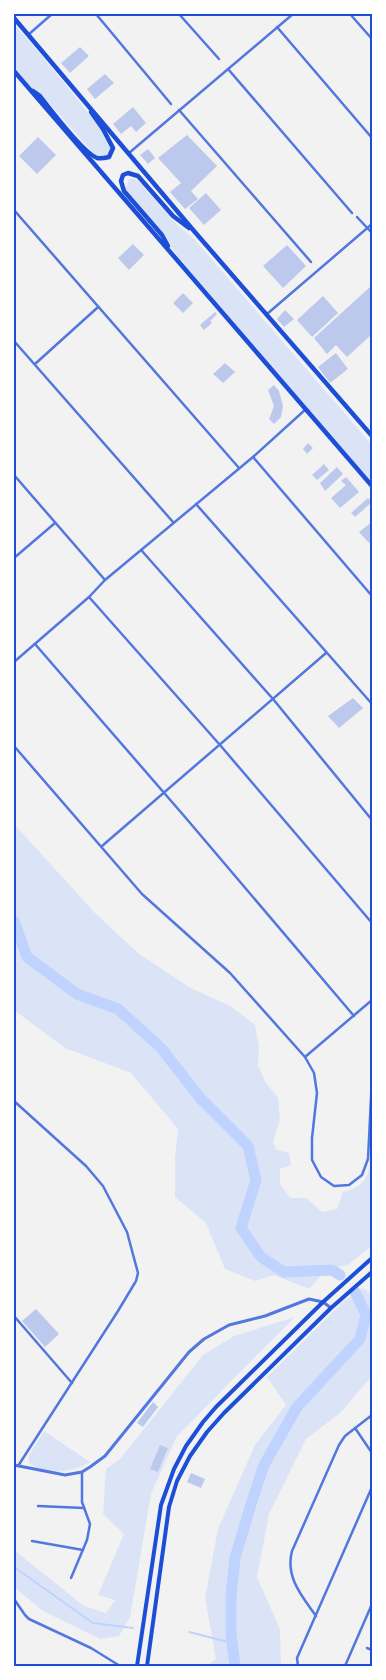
<svg xmlns="http://www.w3.org/2000/svg" width="386" height="1680" viewBox="0 0 386 1680" font-family="'PT Sans',sans-serif">
<rect width="100%" height="100%" fill="#f2f2f2"/>
<g fill="#dbe4f7">
<path d="M14,24C48,62 80,102 112,143L111,157L101,159L94,154L44,97L28,84L14,67Z"/>
<path d="M129,179H134L139,182L174,222L194,239L372,445V482L356,465L176,255L166,237L128,193L126,188Z"/>
<path d="M14,824L94,912L138,953L189,987L232,1007L255,1025L259,1046L258,1065L266,1083L278,1098L280,1120L273,1142L277,1150L289,1153L291,1165L280,1169V1184L290,1198H306L322,1212L337,1209L343,1192C364,1186 366,1181 372,1161V1246L348,1265L327,1269L309,1289L274,1275L255,1281L225,1269L206,1223L175,1197V1159L178,1129L131,1073L65,1048L14,1010Z"/>
<path d="M362,1288L372,1294V1376L340,1413L306,1439L269,1514L257,1577L280,1629L281,1666H207L216,1659L205,1598L218,1529L255,1445L286,1405L267,1377L343,1302Z"/>
<path d="M295,1317L177,1436L151,1494L130,1617L119,1636L100,1639L43,1611L14,1587V1550L84,1606L106,1613L115,1600L98,1595L124,1534L103,1514L106,1469L120,1459L203,1355L234,1336Z"/>
<path d="M44,1431L90,1462C72,1473 46,1476 29,1463V1455Z"/>
</g>
<g fill="none" stroke-linecap="round" stroke-linejoin="round">
<g stroke="#bfd3fe" stroke-width="2">
<path d="M14,1567L93,1623L133,1628"/>
<path d="M189,1632L232,1643"/>
</g>
<g stroke="#bfd3fe" stroke-width="11">
<path d="M14,921L27,957L77,994L118,1009L161,1048L201,1099L248,1146L256,1180L241,1228L261,1257L284,1272L332,1270L340,1275"/>
<path d="M235,1666L231,1634V1596L235,1558L252,1501L264,1465L297,1407L360,1339L366,1315L355,1292"/>
</g>
</g>
<g fill="#bdc9ec">
<path d="M80,47L89,56L70,73L61,63Z"/>
<path d="M105,74L114,83L95,99L87,89Z"/>
<path d="M133,107L146,123L136,132L131,126L121,134L113,124Z"/>
<path d="M187,135L217,166L191,191L198,199L185,209L170,192L181,183L158,158Z"/>
<path d="M38,137L56,155L37,174L19,156Z"/>
<path d="M148,149L155,158L148,164L140,155Z"/>
<path d="M206,193L221,210L204,225L189,208Z"/>
<path d="M133,244L144,255L129,270L118,258Z"/>
<path d="M287,245L306,266L283,288L263,266Z"/>
<path d="M370,287L372,290V334L347,357L336,345L327,354L314,338Z"/>
<path d="M183,293L193,303L183,313L173,303Z"/>
<path d="M323,296L338,313L312,337L297,320Z"/>
<path d="M285,310L294,319L284,327L277,319Z"/>
<path d="M215,312L217,314L210,321L212,323L204,330L200,325Z"/>
<path d="M336,353L348,369L330,383L318,367Z"/>
<path d="M225,363L235,372L223,383L213,374Z"/>
<path d="M274,385L279,391L283,406L281,417L274,424L269,419L274,406L268,390Z"/>
<path d="M308,443L313,448L307,454L303,449Z"/>
<path d="M324,464L329,470L317,480L312,475Z"/>
<path d="M337,467L343,474L325,491L320,483Z"/>
<path d="M346,477L359,492L340,508L331,498L346,485L341,481Z"/>
<path d="M368,498L372,502L355,517L351,513Z"/>
<path d="M372,522V540L369,543L359,532Z"/>
<path d="M353,698L363,708L339,728L328,716Z"/>
<path d="M36,1309L59,1334L45,1347L22,1321Z"/>
<path d="M153,1402L158,1407L143,1427L137,1423Z"/>
<path d="M160,1445L168,1448L158,1472L150,1469Z"/>
<path d="M191,1473L205,1479L201,1488L187,1482Z"/>
</g>
<g fill="none" stroke-linecap="round" stroke-linejoin="round">
<g stroke="#5277de" stroke-width="2.5">
<path d="M96,14L171,104"/>
<path d="M179,14L219,59"/>
<path d="M350,14L372,39"/>
<path d="M277,27L372,138"/>
<path d="M28,35L52,14"/>
<path d="M228,69L352,213"/>
<path d="M179,110L311,262"/>
<path d="M129,153L293,14"/>
<path d="M14,210L239,468"/>
<path d="M357,217L372,233"/>
<path d="M267,314L372,224"/>
<path d="M14,341L173,522"/>
<path d="M35,364L97,308"/>
<path d="M253,457L372,596"/>
<path d="M14,475L105,580"/>
<path d="M196,504L372,704"/>
<path d="M142,551L273,699L372,820"/>
<path d="M14,558L55,523"/>
<path d="M89,597L220,745L372,923"/>
<path d="M35,644L185,817L354,1016"/>
<path d="M14,662L89,597L105,580L253,457L306,409"/>
<path d="M14,746L142,894L230,973L305,1057L314,1073L317,1093L312,1138V1160L321,1177L334,1186L349,1185L362,1175L368,1159L372,1077"/>
<path d="M102,846L326,653"/>
<path d="M305,1057L372,1000"/>
<path d="M14,1101L86,1166L103,1186L127,1232L138,1273L136,1281L118,1311L18,1466"/>
<path d="M14,1316L72,1383"/>
<path d="M355,1428L372,1453"/>
<path d="M38,1506L84,1508"/>
<path d="M32,1541L83,1550"/>
<path d="M71,1578L87,1540L90,1524L82,1502V1472"/>
<path d="M14,1599L25,1615L29,1619L91,1648L120,1666"/>
<path d="M316,1616C302,1596 285,1577 292,1551L339,1445L345,1436L372,1415"/>
<path d="M367,1648L372,1650"/>
<path d="M298,1666L297,1658L372,1487"/>
<path d="M345,1666L372,1604"/>
</g>
<path stroke="#5277de" stroke-width="3" d="M14,1465L65,1475L82,1472L90,1467L105,1456L189,1352L204,1339L229,1325L265,1316L309,1299L323,1302L331,1308"/>
<g stroke="#1d4ed8" stroke-width="4">
<path d="M137,1666L161,1505L174,1469L186,1446L203,1422L216,1407L323,1302L372,1258"/>
<path d="M147,1666L169,1507L177,1481L190,1456L207,1432L224,1413L331,1308L372,1272"/>
</g>
<g stroke="#1d4ed8" stroke-width="4.5">
<path d="M14,18L194,231L372,436"/>
<path d="M14,71L372,486"/>
<path d="M33,91L40,96C50,109 84,153 97,158C101,159 105,158 109,157L113,148L103,129L91,112"/>
<path d="M168,246L162,235L124,191L121,181L123,175L128,173L138,176L173,216L189,228"/>
</g>
</g>
<rect width="386" height="1680" fill="none" stroke="#ffffff" stroke-width="30"/>
<rect x="15" y="15" width="356" height="1650" fill="none" stroke="#1d4ed8" stroke-width="2"/>
</svg>
